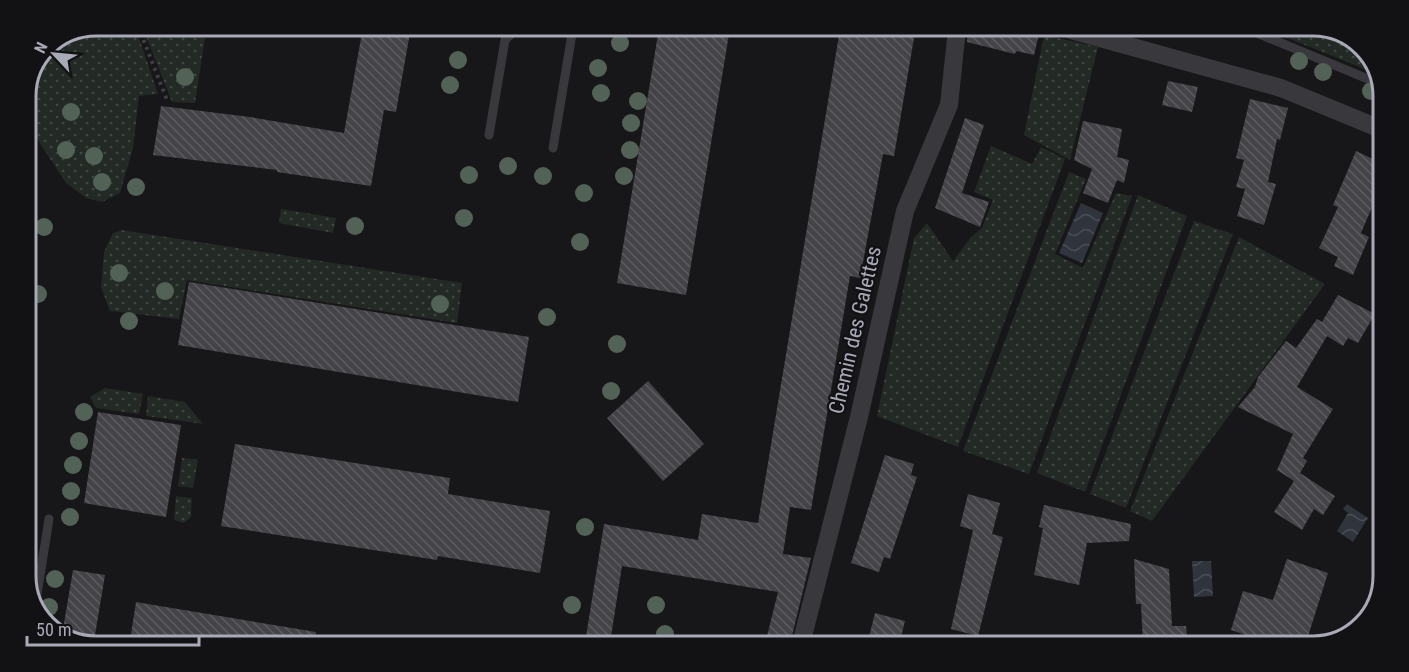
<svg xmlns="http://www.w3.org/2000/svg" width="1409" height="672" viewBox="0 0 1409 672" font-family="'Roboto Condensed',sans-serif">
<defs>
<pattern id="grass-dots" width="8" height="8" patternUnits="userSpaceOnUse" patternTransform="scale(1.5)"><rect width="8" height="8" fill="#232a25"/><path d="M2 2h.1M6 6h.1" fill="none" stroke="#404642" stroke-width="1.8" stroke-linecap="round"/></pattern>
<pattern id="water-waves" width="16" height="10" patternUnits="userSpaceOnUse" patternTransform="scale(1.5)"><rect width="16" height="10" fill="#2f343d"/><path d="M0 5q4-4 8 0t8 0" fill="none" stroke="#4a4f57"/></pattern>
<pattern id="building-back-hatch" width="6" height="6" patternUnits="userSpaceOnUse" patternTransform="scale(1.5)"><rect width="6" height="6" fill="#434348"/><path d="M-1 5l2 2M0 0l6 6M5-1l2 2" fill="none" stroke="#5b5b60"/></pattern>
</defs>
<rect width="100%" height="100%" fill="#171618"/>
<g fill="url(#grass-dots)">
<path d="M96,26H135L158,94L139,96L133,148L120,193L102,202L86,198L66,183L26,122V92L46,46Z"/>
<path d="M142,26L205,38L195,103L172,102Z"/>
<path d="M1270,31H1340L1369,53L1377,74Z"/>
<path d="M1044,35L1098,47L1070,160L1024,135Z"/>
<path d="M991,146L1032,164L1041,147L1065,159L958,447L877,416L914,238L927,223L953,261L971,237L982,228L993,200L974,192Z"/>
<path d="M1069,172L1086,179L1055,254L1083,268L1116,193L1132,196L1029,474L963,451Z"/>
<path d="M1138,195L1187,216L1085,492L1037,473Z"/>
<path d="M281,209L336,218L333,233L279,223Z"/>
<path d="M1194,221L1233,234L1126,508L1090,494Z"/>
<path d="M122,230L462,283L457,323L187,280L179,319L110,311L101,287L104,252L113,233Z"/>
<path d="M1239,237L1325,284L1152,521L1130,511Z"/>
<path d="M105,388L143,394L139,414L96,408L90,397Z"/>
<path d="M148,396L185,402L203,424L146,416Z"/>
<path d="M182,458L198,460L193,488L178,486Z"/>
<path d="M176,496L192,498L191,517L184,523L174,520Z"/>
</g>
<g fill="url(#water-waves)">
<path d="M1081,203L1103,213L1082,263L1059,253Z"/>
<path d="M1347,504L1368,518L1353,542L1337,531L1348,513L1343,509Z"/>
<path d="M1192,561H1211L1213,596L1194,597Z"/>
</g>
<g fill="url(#building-back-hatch)">
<path d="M363,27H411L396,112L384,110L371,186L277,172V170L153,155L161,106L250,117L344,133Z"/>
<path d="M659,28H730L686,295L617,283Z"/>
<path d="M840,29H897L915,32L894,156L883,154L860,278L850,276L811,510L790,507L783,554L811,558L790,644H765L778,592L622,566L610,643H585L604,524L698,540L702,514L758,523Z"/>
<path d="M968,29H996L1040,30L1034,55L1016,51L1015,54L967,42Z"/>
<path d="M1168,81L1198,87L1192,112L1162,105Z"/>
<path d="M1250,99L1288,108L1280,140L1277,139L1268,182L1276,184L1264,225L1237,216L1245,189L1236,187L1244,160L1236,158Z"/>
<path d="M965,118L984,125L962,193L989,202L980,227L935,208Z"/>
<path d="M1083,121L1122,129L1117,157L1129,160L1124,183L1117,180L1108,203L1083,193L1092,169L1074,160Z"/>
<path d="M1356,151L1383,164L1382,184L1361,233L1369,237L1353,275L1334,266L1338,257L1319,248L1338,207L1333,205Z"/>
<path d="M189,282L529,337L518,402L178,345Z"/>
<path d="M1338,295L1375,314L1358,343L1348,338L1343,346L1327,336L1297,387L1333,409L1303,458L1307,461L1300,473L1335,496L1323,515L1314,509L1302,530L1274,512L1294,481L1277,470L1293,434L1238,407L1255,387L1258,377L1286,341L1296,348L1317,319L1322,322Z"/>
<path d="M648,381L704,444L663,481L607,418Z"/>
<path d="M98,412L181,425L166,517L84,503Z"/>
<path d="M235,444L450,478L448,494L550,511L540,573L438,556L437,560L221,526Z"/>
<path d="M885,455L914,464L911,475L917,477L890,559L884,557L879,572L851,563Z"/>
<path d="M968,494L1000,503L992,534L1003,537L978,636L951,629L973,530L960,526Z"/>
<path d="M1044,505L1131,524L1129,541L1087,543L1079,585L1034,575L1043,528L1039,527Z"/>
<path d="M1134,559L1169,569L1172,626H1186L1188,646H1143L1141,604H1136Z"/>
<path d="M1287,559L1328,573L1305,646H1279L1231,630L1243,591L1273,600Z"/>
<path d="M73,570L105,575L94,641H69L62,635Z"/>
<path d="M136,602L316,632L315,642L130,641Z"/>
<path d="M875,613L905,621L899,645H867Z"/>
</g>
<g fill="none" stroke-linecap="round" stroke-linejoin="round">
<g stroke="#3e3e43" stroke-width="4" stroke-dasharray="3 4.5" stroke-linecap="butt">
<path d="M138,26L167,100"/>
<path d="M164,26L204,35"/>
</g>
<g stroke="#38383d" stroke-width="9">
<path d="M1252,31L1380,84"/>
<path d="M489,135L505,40L519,27"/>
<path d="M553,148L573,28"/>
<path d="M35,607L49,519"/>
</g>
<g stroke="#38383d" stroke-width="18">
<path d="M1071,30L1281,88L1383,130"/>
<path d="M801,644L859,417L905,211L949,105L957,29"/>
</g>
</g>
<g fill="#526257">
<circle cx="620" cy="43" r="9"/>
<circle cx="458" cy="60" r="9"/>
<circle cx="1299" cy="61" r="9"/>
<circle cx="598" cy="68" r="9"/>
<circle cx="1323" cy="72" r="9"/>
<circle cx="185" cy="77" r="9"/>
<circle cx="450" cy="85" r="9"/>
<circle cx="1371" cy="91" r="9"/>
<circle cx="601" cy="93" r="9"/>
<circle cx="638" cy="101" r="9"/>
<circle cx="71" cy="112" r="9"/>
<circle cx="631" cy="123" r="9"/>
<circle cx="66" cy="150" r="9"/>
<circle cx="630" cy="150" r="9"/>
<circle cx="94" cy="156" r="9"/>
<circle cx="508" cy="166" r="9"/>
<circle cx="469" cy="175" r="9"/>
<circle cx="543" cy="176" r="9"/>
<circle cx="624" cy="176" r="9"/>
<circle cx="102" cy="182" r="9"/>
<circle cx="136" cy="187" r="9"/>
<circle cx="584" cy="193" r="9"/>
<circle cx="464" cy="218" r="9"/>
<circle cx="355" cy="226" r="9"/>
<circle cx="44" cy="227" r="9"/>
<circle cx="580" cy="242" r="9"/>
<circle cx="119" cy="273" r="9"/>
<circle cx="165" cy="291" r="9"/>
<circle cx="38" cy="294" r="9"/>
<circle cx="440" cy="304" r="9"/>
<circle cx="547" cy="317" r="9"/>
<circle cx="129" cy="321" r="9"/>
<circle cx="617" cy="344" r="9"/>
<circle cx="611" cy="391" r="9"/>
<circle cx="84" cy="412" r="9"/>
<circle cx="79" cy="441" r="9"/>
<circle cx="73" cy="465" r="9"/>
<circle cx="71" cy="491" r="9"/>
<circle cx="70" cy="517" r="9"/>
<circle cx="585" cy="527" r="9"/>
<circle cx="55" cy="579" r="9"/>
<circle cx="572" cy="605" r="9"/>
<circle cx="656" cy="605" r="9"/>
<circle cx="49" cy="607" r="9"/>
<circle cx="665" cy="634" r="9"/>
</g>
<g text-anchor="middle" stroke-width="4.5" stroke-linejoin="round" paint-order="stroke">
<g font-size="21" fill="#a9aab7" stroke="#121113">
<text transform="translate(855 330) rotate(-77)" y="7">Chemin des Galettes</text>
</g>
</g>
<path d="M0 0H1409V672H0ZM96 36H1313A60 60 0 0 1 1373 96V576A60 60 0 0 1 1313 636H96A60 60 0 0 1 36 576V96A60 60 0 0 1 96 36Z" fill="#121113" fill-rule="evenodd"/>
<path fill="none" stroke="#a9aab7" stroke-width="3" d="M96 36H1313A60 60 0 0 1 1373 96V576A60 60 0 0 1 1313 636H96A60 60 0 0 1 36 576V96A60 60 0 0 1 96 36Z"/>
<g transform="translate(54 54) rotate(296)" stroke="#121113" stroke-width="4.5" paint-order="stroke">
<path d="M0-4.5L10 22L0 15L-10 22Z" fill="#a9aab7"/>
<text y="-9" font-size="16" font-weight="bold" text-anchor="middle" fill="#a9aab7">N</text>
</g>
<path d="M27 636v9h172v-9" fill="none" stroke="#a9aab7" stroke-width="3"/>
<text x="36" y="636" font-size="18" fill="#a9aab7" stroke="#121113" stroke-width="4.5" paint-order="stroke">50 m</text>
</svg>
